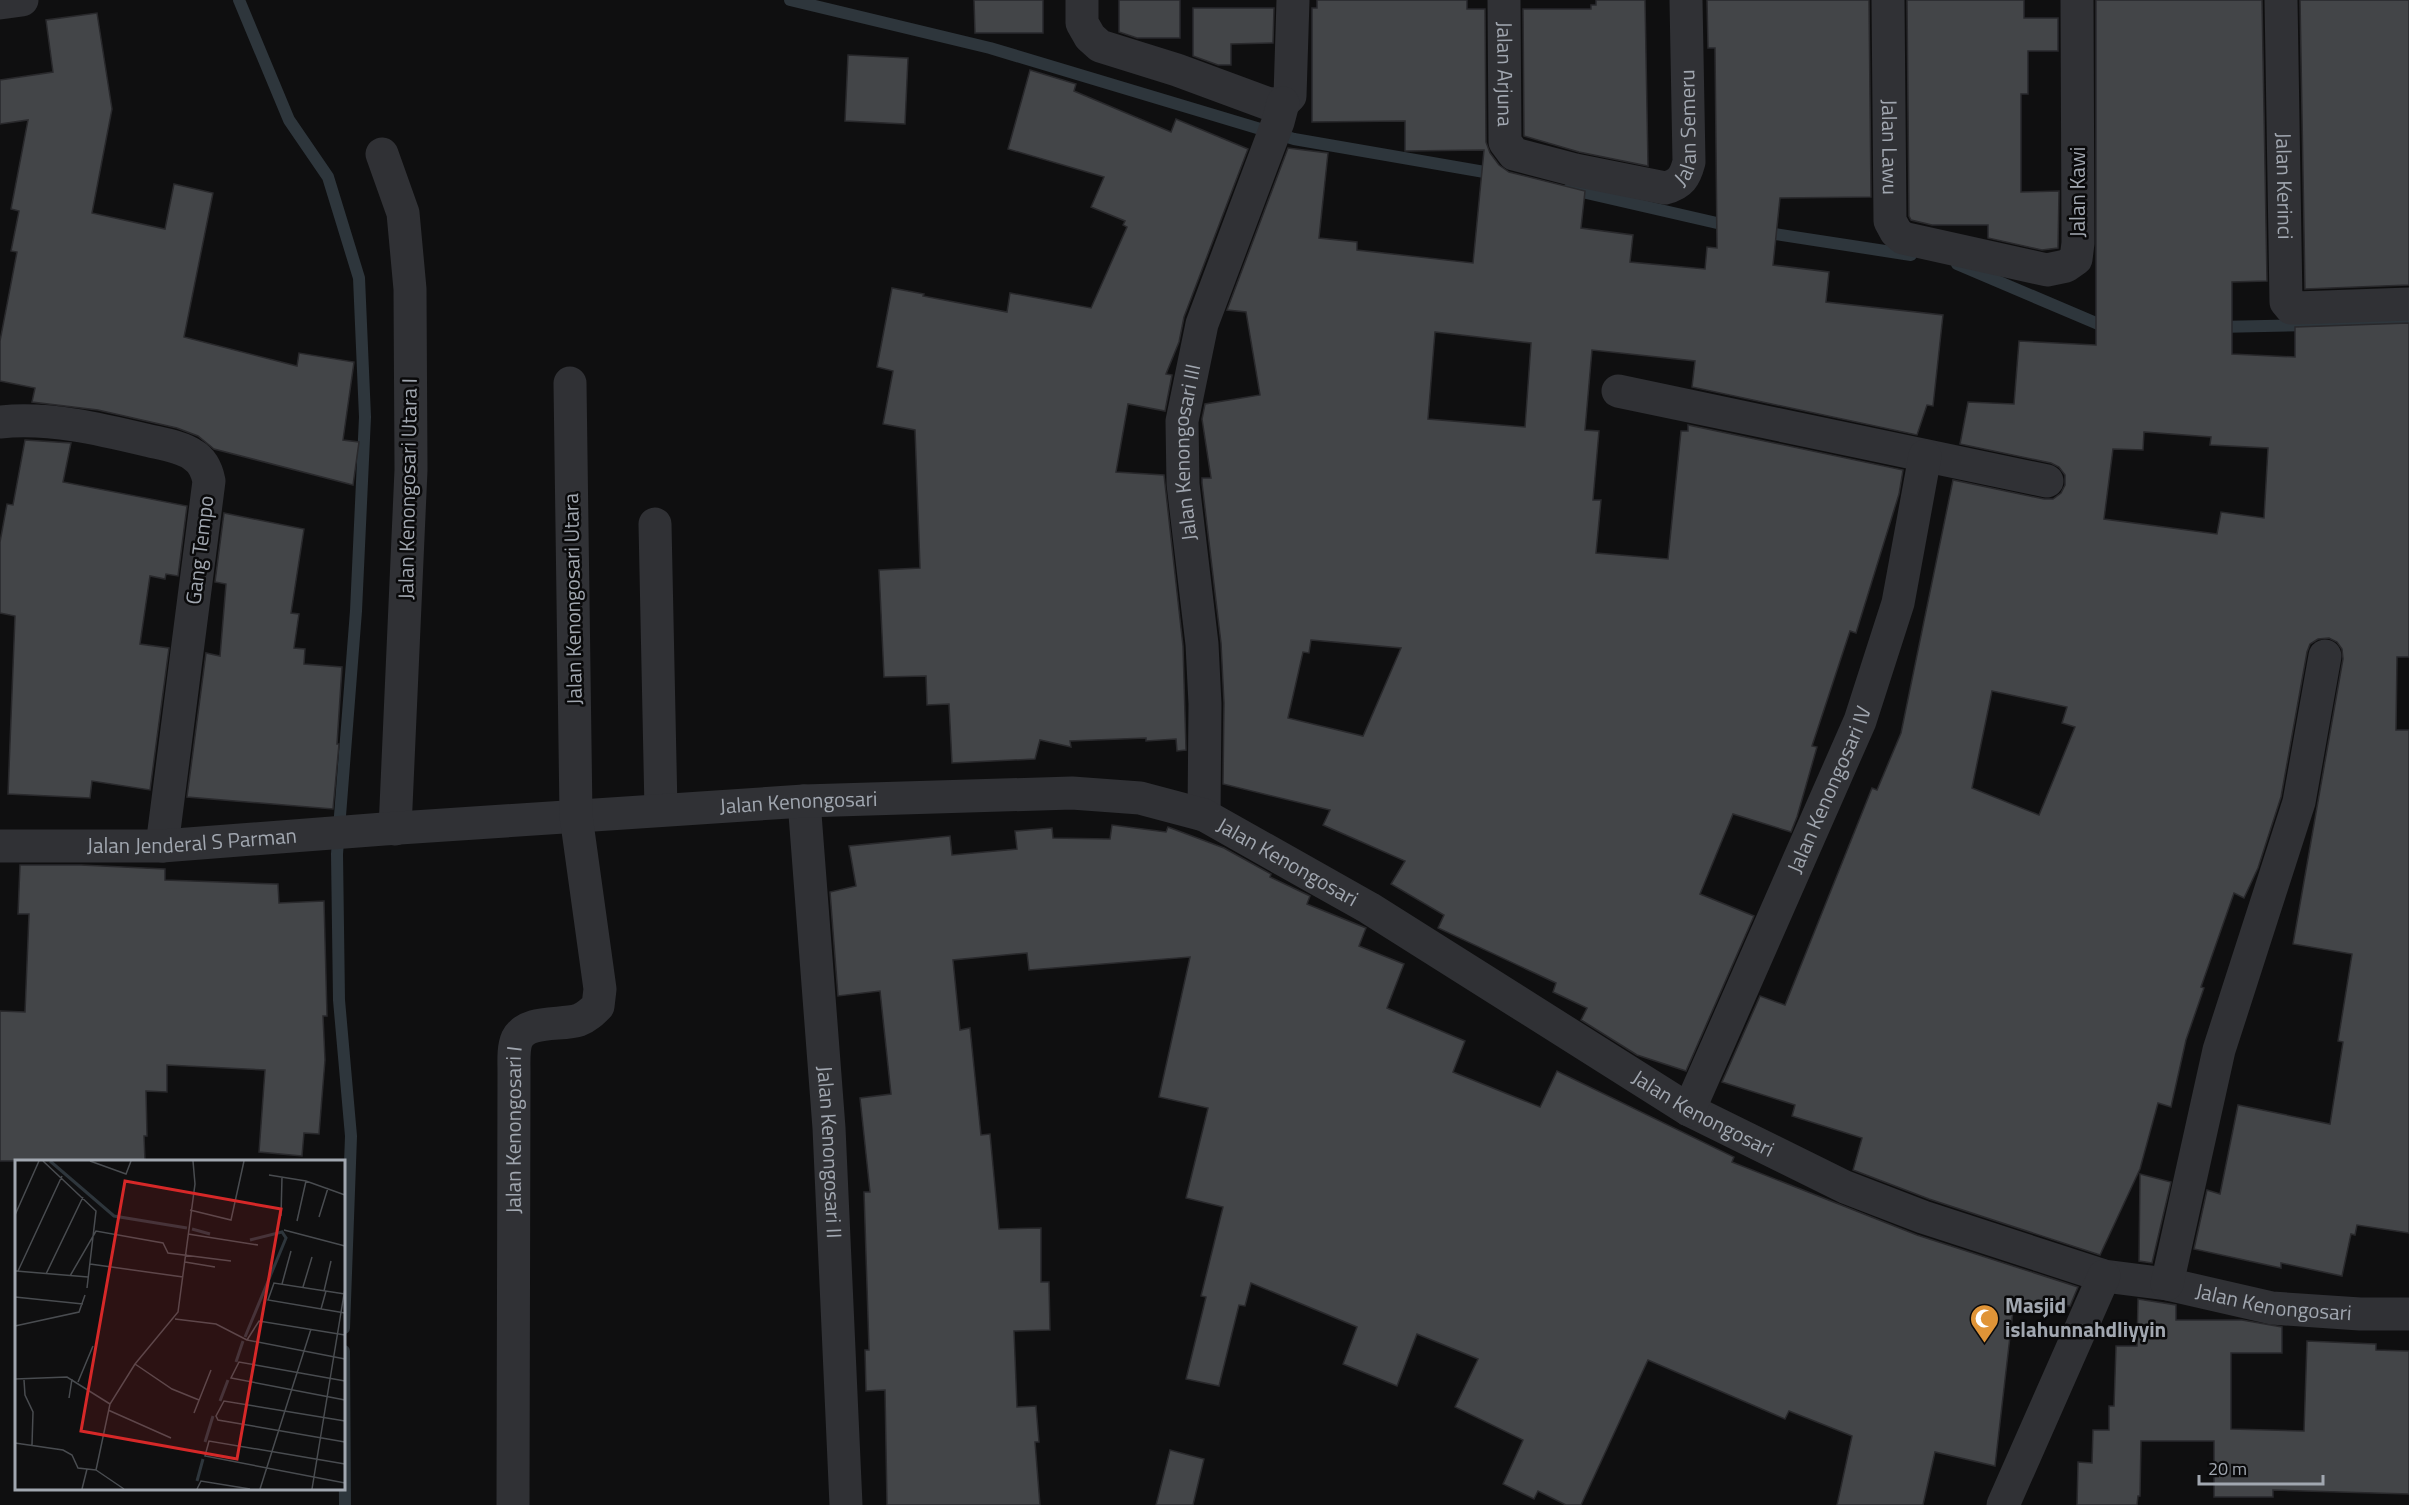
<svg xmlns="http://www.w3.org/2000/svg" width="2409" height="1505" viewBox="0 0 2409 1505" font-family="'Titillium Web',sans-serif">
<rect width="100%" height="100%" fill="#0f0f10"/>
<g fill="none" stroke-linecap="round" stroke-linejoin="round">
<g stroke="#2e363c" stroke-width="12">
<path d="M239,0L289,120L328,177L359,278L365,417L356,611L337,854L339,1000L351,1136L344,1328"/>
<path d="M790,0L990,48L1294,139L1496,174"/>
<path d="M1569,189L1730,226"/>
<path d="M1762,232L1911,255"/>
<path d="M1957,264L2110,329"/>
<path d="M2217,327L2409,323"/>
<path d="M344,1351L345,1505"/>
</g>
</g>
<g fill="#434548" stroke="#29292c" stroke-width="1.5" fill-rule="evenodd">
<path d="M974,0H1043V33H975Z"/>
<path d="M1119,0H1180V38H1137L1119,32Z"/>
<path d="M1317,0H1467V9H1485L1486,142L1490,153L1499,165L1509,172L1585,191L1581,228L1633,235L1630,262L1705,269L1707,247L1717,248L1715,48H1708L1707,0H1869L1871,197L1780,198L1773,265L1829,272L1826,302L1943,315L1933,406L1927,405L1917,435L1692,387L1695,361L1592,350L1585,430L1599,431L1593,500H1601L1596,553L1668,559L1681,431H1688V425L1903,470L1899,494L1856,633L1850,631L1812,746L1817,747L1797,817L1791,832L1733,814L1700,894L1754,916L1686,1071L1637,1055L1581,1020L1587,1008L1553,992L1556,983L1438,928L1444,915L1391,884L1405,861L1323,825L1330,810L1223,784L1224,703L1221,643L1202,483V478H1211L1202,419L1205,404L1260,395L1246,312L1227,310L1288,148L1328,153L1319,238L1357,242V250L1473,263L1484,150L1405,151V121L1312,122V8H1317ZM1435,332L1531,343L1525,427L1428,419ZM1311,640L1401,648L1363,736L1288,718L1303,652L1309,653Z"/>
<path d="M1596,0H1645L1648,166L1579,152L1524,136L1523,9H1591V5H1596Z"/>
<path d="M1907,0H2024V18H2058V51H2028V94H2021V192L2059,191L2058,248L2042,250L1988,238V225H1932L1911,220L1909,216Z"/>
<path d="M2096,0H2262L2267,281L2232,282V354L2295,357V327L2409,323V657H2397L2396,730H2409V1233L2357,1225L2355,1235L2351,1234L2342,1276L2281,1263V1268L2194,1249L2207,1190L2220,1194L2238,1105L2330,1124L2343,1042L2338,1041L2352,954L2293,944L2343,659L2342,649L2337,642L2329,638L2318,639L2310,644L2307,652L2281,797L2258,868L2244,898L2234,893L2201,987L2204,988L2186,1040L2171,1107L2158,1103L2140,1169L2100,1255L1929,1199L1853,1170L1862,1138L1792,1116L1795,1105L1722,1082L1760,996L1785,1005L1872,788L1877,790L1901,733L1953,480L2044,499H2053L2061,493L2065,485V475L2059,467L2051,463L1960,444L1968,402L2014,404L2019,341L2096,345ZM2144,432L2211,437L2210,445L2268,448L2264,518L2221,512L2217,534L2104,519L2113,449L2143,450ZM1992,691L2067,707L2062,723L2075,727L2039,815L1972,788Z"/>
<path d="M2300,0H2409V285L2305,289Z"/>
<path d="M1193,8H1274L1273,43L1231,44V65H1218L1193,56Z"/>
<path d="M97,13L112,109L92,213L165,229L174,184L213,193L184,337L297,366L299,353L354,362L343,440L359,442L353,485L214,449L198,436L177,428L98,410L32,402L35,388L0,381V341L17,252L11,251L19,211L11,209L28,120L0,124V80L53,72L46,20Z"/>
<path d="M848,55L908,58L905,124L845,121Z"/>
<path d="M1030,70L1076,84L1074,91L1171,132L1176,119L1248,149L1184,317L1179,342L1166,374L1172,375L1165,411L1128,404L1116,472L1164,475L1183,646L1186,750L1177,751L1176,739L1146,741V738L1070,741L1071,747L1040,740L1035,759L952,763L949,704L927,705L926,676L884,677L879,570L920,568L915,430L883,424L893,371L877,367L892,288L924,294L923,296L1007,312L1010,293L1091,308L1127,227L1123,225L1125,221L1091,207L1104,177L1008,149Z"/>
<path d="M25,440L71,443L63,482L187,506L178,576L166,574L165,579L150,576L140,644L169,648L150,790L92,781L90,798L8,794L15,616L0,613V542L7,504L13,505Z"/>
<path d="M224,513L304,529L291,613L299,614L294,648L305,649L304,664L342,667L337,744H339L333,809L187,797L206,653L220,656L226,584L215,582Z"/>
<path d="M1112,825L1166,832L1168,827L1224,848L1271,874L1270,877L1310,896L1307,904L1366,928L1359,946L1404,964L1387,1008L1465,1041L1453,1072L1540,1107L1557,1071L1734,1157L1732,1162L1917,1235L2078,1287L2070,1306L2014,1302L1995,1466L1935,1452L1923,1505H1837L1852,1436L1789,1411L1785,1419L1648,1360L1581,1505H1566L1538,1491L1534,1499L1503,1484L1523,1440L1455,1407L1478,1359L1417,1334L1397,1386L1343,1364L1357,1327L1251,1283L1245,1306L1239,1305L1219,1386L1186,1379L1206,1297L1201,1296L1223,1207L1186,1198L1208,1108L1159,1097L1190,957L1029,970L1027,953L953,960L960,1030L970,1028L981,1135L990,1134L999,1229L1041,1228V1282H1049L1050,1330L1014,1331L1017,1407L1036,1406L1039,1442H1035L1040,1505H887L885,1390L866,1391L865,1350H869L864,1192H870L860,1098L891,1094L880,991L838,996L830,892L856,886L849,846L950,836L952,855L1017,849L1015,831L1052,828L1053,838L1110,839Z"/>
<path d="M20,865H81L165,869V880L278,884L279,903L324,901L327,1016H323L325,1060L319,1134L304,1133L302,1156L259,1152L265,1070L167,1065V1092L146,1091L147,1136H144L145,1161H0V1011L25,1012L29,914H18Z"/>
<path d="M2140,1174L2171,1182L2152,1263L2139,1261Z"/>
<path d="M2138,1299L2176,1305V1320H2242L2282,1327V1353H2231V1429L2304,1431L2307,1341L2376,1344V1350L2409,1351V1494L2273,1490V1497H2214V1441H2141L2140,1496H2138L2137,1505H2077L2078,1462L2092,1463L2093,1430H2109V1406H2114L2116,1346H2137Z"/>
<path d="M1170,1450L1204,1459L1193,1505H1156Z"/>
</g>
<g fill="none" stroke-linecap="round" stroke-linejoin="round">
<g stroke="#303135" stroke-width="33">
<path d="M1082,0V23L1090,37L1100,46L1177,70L1269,104L1283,103L1290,96L1293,0"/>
<path id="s1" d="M1504,0L1505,142L1514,154L1575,170L1665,188C1681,184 1685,177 1689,162L1686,0"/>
<path id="s2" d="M1888,0L1890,221L1896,232L1903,238L2047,270L2066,266L2076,259L2078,243L2077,0"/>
<path id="s3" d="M2281,0L2286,302L2291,308H2296L2409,304"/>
<path d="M0,3L22,0"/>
<path d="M382,154L403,213L410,289L411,470L395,829"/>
<path d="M1618,391L2047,481"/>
<path d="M0,422C51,417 100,429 150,441C163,444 182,447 193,455C203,461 207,471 209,481L162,846"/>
<path d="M655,524L661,810"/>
<path id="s4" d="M804,801L829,1128L846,1505"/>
<path id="s5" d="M1204,815L1205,704L1202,644L1183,484L1182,421L1202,324L1278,122L1283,103"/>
<path id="s6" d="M0,846H162L384,829L804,801L1072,793L1140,798L1204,815L1369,908L1689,1110L1845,1187L1923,1217L2104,1276L2167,1284L2272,1308L2360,1314H2409"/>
<path id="s7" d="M1689,1110L1860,721L1898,603L1925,456"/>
<path d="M2167,1284L2219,1050L2299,802L2325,656"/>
<path id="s8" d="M513,1505L514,1072C514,1062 513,1048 517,1039C527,1019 561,1026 579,1020C587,1017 592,1012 598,1006L600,989L576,816L570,383"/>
<path d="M2003,1505L2104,1276"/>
</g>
</g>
<defs>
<symbol id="mosque-pin" viewBox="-11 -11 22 30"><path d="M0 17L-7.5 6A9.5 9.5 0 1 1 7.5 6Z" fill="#e09437" stroke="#0a0a0b"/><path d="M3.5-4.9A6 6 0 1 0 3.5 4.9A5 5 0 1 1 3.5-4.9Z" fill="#fff"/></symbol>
</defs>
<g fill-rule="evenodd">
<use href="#mosque-pin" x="1968" y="1302" width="33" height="45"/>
</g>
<g text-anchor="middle" stroke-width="5" stroke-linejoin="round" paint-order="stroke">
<g font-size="21" fill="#a1a7b0" stroke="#0a0a0b">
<text dy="7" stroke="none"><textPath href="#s1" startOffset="74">Jalan Arjuna</textPath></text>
<text dy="7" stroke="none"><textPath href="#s1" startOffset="384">Jalan Semeru</textPath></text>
<text dy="7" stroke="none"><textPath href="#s2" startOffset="147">Jalan Lawu</textPath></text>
<text dy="7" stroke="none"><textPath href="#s3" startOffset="186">Jalan Kerinci</textPath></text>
<text transform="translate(2078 192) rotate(-90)" y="7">Jalan Kawi</text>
<text dy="7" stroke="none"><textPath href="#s5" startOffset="364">Jalan Kenongosari III</textPath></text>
<text transform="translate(408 489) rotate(-89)" y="7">Jalan Kenongosari Utara I</text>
<text transform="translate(200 550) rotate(-83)" y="7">Gang Tempo</text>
<text transform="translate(573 599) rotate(-91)" y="7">Jalan Kenongosari Utara</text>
<text dy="7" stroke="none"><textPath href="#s7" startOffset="350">Jalan Kenongosari IV</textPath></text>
<text dy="7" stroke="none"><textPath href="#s6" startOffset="800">Jalan Kenongosari</textPath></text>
<text dy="7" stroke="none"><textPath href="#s6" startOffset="192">Jalan Jenderal S Parman</textPath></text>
<text dy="7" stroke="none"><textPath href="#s6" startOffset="1304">Jalan Kenongosari</textPath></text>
<text dy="7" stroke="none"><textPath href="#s6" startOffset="1790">Jalan Kenongosari</textPath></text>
<text dy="7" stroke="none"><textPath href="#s8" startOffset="375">Jalan Kenongosari I</textPath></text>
<text dy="7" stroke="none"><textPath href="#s4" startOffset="352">Jalan Kenongosari II</textPath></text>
<text dy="7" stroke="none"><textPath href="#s6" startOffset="2396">Jalan Kenongosari</textPath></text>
</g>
<g font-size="21" font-weight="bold" fill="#a1a7b0" stroke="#0a0a0b" text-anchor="start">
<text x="2005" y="1313">Masjid<tspan x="2005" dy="24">islahunnahdliyyin</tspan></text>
</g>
</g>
<g transform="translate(15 1160)">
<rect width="330" height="330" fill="#0f0f10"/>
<path fill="none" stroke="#2e363c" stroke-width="3" d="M35,1L99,56L172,68M177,69L195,74M230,177L271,78L267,72L235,80M221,202L228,181M205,241L213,220M190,282L198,256M182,321L188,299"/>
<path fill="none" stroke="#494c50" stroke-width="1.5" d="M28,1L81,51L72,128M75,1L111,14L116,1M254,15L291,21L330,35M175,50L216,60L229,1M0,55L24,1M266,56L267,17M304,57L313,28M282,61L291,21M269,70L330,86M173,74L243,85M170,102L200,107M75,104L168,117M1,111L73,117M3,111L47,16M31,114L68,37M55,116L81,71L148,83L153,93L216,101M267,124L276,91M288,127L297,97M309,131L316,101M330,134L259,123L253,140L330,153M0,137L68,144M306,149L311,131M160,159L201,164L232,180M0,166L64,152L70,135M330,175L244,161L232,180L330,199M120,204L157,229L184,240M0,219L52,217L95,244M9,220L10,235L18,252L17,285M330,221L224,202L216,218L330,240M63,222L78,186M54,238L57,219M93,250L156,278M179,253L196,210M330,261L209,241L201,256L203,260L330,282M0,283L48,290L57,295L63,308L81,310M330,304L194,281L190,296L330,323M81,310L95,244L120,204L163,152L180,24L178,1M81,310L109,329M67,329L72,309M182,329L186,321L235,329M245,329L296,169M297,329L330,128"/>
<path fill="#d62828" fill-opacity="0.15" stroke="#d62828" stroke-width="3" d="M110,21L266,49L222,299L66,271Z"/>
<rect width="330" height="330" fill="none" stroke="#a1a7b0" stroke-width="3"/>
</g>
<path d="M2199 1475v9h124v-9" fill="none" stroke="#a1a7b0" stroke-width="3"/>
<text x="2208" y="1475" font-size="18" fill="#a1a7b0" stroke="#0a0a0b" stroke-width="4.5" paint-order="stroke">20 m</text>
</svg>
